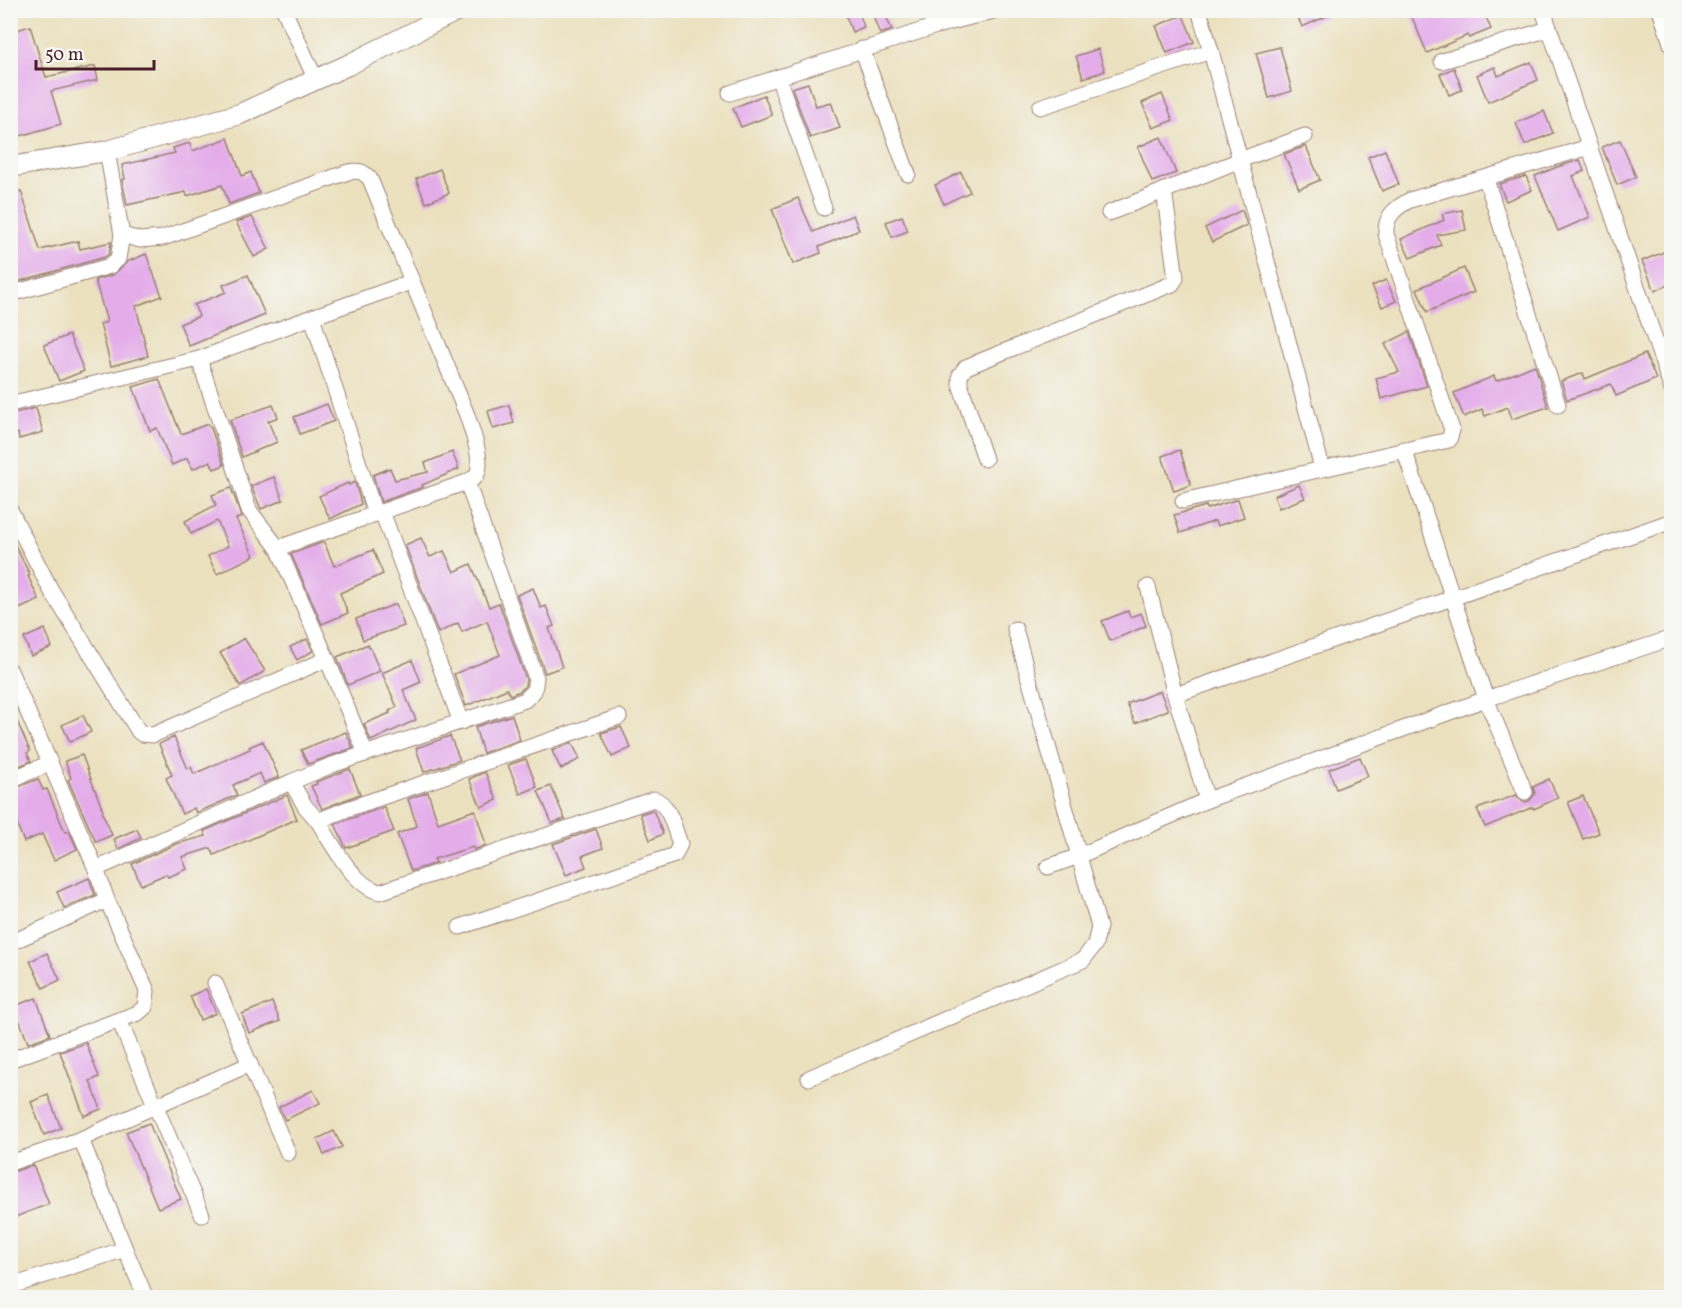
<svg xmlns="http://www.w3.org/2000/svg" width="1682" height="1308" viewBox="0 0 1682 1308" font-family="Vollkorn,serif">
<rect width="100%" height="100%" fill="#f6f6f2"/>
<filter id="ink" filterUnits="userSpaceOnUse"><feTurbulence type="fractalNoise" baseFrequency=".0167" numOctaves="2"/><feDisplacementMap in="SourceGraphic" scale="12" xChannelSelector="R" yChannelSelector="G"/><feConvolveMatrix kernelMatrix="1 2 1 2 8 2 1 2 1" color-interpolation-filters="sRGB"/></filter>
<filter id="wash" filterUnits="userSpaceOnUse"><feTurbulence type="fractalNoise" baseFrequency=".008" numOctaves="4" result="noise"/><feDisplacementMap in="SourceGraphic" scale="24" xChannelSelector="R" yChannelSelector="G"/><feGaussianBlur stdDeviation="1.35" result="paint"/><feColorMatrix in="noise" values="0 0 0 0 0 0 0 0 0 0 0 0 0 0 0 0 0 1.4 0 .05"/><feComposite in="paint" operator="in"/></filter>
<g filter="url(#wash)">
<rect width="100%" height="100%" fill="#ebe1bf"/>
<g id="blocks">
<g fill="#e4adea">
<path d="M844,10H858L864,27L852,32Z"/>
<path d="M1295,10H1341L1302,27Z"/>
<path d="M1409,10H1483L1491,29L1469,38L1468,35L1427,53Z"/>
<path d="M884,12L892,30L880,34L873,16Z"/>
<path d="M1183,15L1194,42L1167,53L1156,26Z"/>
<path d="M30,26L46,77L95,66L98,80L51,91L61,124L10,139V32Z"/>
<path d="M1280,47L1292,91L1269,98L1256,53Z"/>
<path d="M1098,49L1105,71L1083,78L1076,56Z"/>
<path d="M1531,62L1538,80L1488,102L1477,75L1495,67L1498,76Z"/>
<path d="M1454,68L1462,90L1449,95L1440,74Z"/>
<path d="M808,83L816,106L831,102L840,128L810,138L792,88Z"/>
<path d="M1162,94L1173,120L1153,128L1142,103Z"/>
<path d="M764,95L772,115L741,127L733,108Z"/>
<path d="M1544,111L1553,133L1525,145L1516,123Z"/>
<path d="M1161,137L1176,173L1152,182L1138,147Z"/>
<path d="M228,138L242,176L251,172L259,193L229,204L222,185L187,196L186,192L127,205L122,180L125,179L122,165L175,153L173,148L190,143L192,151Z"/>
<path d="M1620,140L1636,177L1617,185L1602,147Z"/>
<path d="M1306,146L1320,180L1299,189L1284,154Z"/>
<path d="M1385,150L1399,184L1382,191L1368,157Z"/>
<path d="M1580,160L1584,171L1573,176L1590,217L1558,231L1535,176L1557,167Z"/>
<path d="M440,169L449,193L426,203L416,179Z"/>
<path d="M961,172L970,192L944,204L935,185Z"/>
<path d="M1526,176L1532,190L1506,201L1499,184Z"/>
<path d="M21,191L40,250L78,241L80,249L111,242L109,254L105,257L13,283L10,275V194Z"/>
<path d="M798,198L813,232L853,215L859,230L819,247L821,253L793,264L772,209Z"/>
<path d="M1242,210L1247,225L1212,242L1205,228Z"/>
<path d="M1462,210L1466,230L1437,235L1441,245L1410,258L1401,239L1444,220L1442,214Z"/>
<path d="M902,216L908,231L892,237L886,222Z"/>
<path d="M252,217L269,249L254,257L236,222Z"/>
<path d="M1671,249V284L1655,291L1642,261Z"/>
<path d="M146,254L162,296L136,306L148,356L111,366L100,324L107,322L95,280L113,275L127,262Z"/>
<path d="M1464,268L1474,292L1427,312L1417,289Z"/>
<path d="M248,275L265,315L189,346L180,324L199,316L194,305L226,292L223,285Z"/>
<path d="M1386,280L1396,301L1382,307L1372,286Z"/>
<path d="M1409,332L1427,386L1381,399L1376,378L1399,372L1385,344Z"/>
<path d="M69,335L84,371L59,381L44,345Z"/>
<path d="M1645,354L1656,379L1616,396L1611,384L1567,400L1561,381L1583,373L1585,379Z"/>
<path d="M1535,365L1548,407L1512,419L1508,407L1485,416L1482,409L1464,417L1454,393L1494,376L1496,381Z"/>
<path d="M159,379L181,434L208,424L210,428H211L224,465L214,469L210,461L193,469L187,458L172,465L157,428L150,431L133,387Z"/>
<path d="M327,404L334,421L300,434L294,417Z"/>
<path d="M273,405L278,417L268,421L277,442L242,457L230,420Z"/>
<path d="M509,405L514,423L493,429L488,411Z"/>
<path d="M36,408L43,432L19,439L18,433L10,436V414Z"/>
<path d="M1180,450L1191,485L1174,491L1162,456Z"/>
<path d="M452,452L459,469L422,485L423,487L381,502L373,475L390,468L395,480L428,472L425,463Z"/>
<path d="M274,477L283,500L261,509L251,486Z"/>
<path d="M355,482L361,504L330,519L319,496L348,483L349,485Z"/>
<path d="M1299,485L1305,498L1279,508L1274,496Z"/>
<path d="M231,488L242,517L236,519L254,556L217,574L208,556L228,546L217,521L191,534L185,521L216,505L212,495Z"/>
<path d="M1238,499L1244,517L1217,526L1215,521L1180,533L1174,515L1206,506L1207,509Z"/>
<path d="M10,535L30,575L28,576L39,600L10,613Z"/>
<path d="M421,538L430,557L444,551L454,572L471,564L489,607L499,603L526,679L525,686L520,691L510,695L507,689L466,706L454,674L500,655L487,621L462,632L458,623L438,633L405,545Z"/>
<path d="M324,542L334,566L373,550L383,574L340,593L348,613L322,624L291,554Z"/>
<path d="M533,588L541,608L546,606L554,626L549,628L562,667L545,673L517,595Z"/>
<path d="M396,604L404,626L363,640L356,619Z"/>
<path d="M1128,611L1130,617L1141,613L1146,626L1110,641L1102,621Z"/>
<path d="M45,629L52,647L31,656L24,638Z"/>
<path d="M244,638L265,671L240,686L220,653Z"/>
<path d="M307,639L313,651L297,660L290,647Z"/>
<path d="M368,644L380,671L348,685L337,657Z"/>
<path d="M412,660L421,682L403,690L416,720L371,741L364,724L390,713L389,711L397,707L382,673Z"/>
<path d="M1160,691L1168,710L1135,723L1127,704Z"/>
<path d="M10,705L30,751L27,753L31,761L17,767L10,752Z"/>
<path d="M83,715L91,732L70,742L62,725Z"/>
<path d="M512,715L520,740L483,753L475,727Z"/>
<path d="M621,727L631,748L612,757L601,733Z"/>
<path d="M346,732L353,748L308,764L301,750Z"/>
<path d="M450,736L460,760L424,772L416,748Z"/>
<path d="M174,737L188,769L191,767L194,774L250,749L249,747L263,741L279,777L264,783L260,773L233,785L237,795L196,813L194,808L182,814L166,778L172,775L159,744Z"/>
<path d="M572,743L580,759L561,769L552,751Z"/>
<path d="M82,755L103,811L102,812L112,835L96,842L68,780L71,778L65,761Z"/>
<path d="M1360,757L1368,776L1336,789L1329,769Z"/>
<path d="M526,759L537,787L520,794L508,765Z"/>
<path d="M350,769L360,794L322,809L311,786L317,784L316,782Z"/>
<path d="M485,772L497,800L481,807L469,779Z"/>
<path d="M38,779L43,790L47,789L65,832L69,831L77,849L54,860L42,834L24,842L16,822L10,824V790Z"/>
<path d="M1549,779L1558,798L1534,809L1533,807L1485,827L1477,809L1516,795L1523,802L1529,801L1535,794L1533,787Z"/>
<path d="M551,786L565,819L552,823L538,791Z"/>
<path d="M428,792L438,823L475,810L486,845L474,850L473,847L434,859L436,863L411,871L397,834L417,826L408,799Z"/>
<path d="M287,795L297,819L214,855L211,848L182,857L187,869L168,877L166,874L141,885L132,864L176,844L206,836L204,831Z"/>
<path d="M1583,796L1599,833L1583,839L1568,802Z"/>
<path d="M384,807L394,831L346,848L335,824Z"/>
<path d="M653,810L663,834L650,840L640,814Z"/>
<path d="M137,829L141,838L118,849L114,839Z"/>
<path d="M596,829L603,848L582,856L586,867L566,875L553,844Z"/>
<path d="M89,878L95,895L64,908L57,892Z"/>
<path d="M47,953L60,980L43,988L30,961Z"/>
<path d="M206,989L216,1013L200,1020L190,996Z"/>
<path d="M36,998L50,1035L28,1043L14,1006Z"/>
<path d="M272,1002L280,1021L249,1033L242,1014Z"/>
<path d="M86,1043L99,1077L90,1081L101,1109L84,1116L60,1052Z"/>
<path d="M313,1090L320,1103L285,1120L279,1107Z"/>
<path d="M48,1095L61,1128L44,1135L31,1102Z"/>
<path d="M149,1123L181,1199L158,1208L126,1132Z"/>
<path d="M334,1131L342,1147L324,1155L317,1139Z"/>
<path d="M33,1165L49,1204L10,1219V1173Z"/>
</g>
</g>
</g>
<g filter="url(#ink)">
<use href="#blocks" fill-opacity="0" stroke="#9a8075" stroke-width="1.5"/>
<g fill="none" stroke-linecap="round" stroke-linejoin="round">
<defs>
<g id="minor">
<path d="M284,10L316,80"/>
<path d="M1543,10L1672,390"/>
<path d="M1660,10L1672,46"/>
<path d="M862,49L908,174"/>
<path d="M1211,51L1322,468"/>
<path d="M1442,61L1549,29"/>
<path d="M778,77L824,208"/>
<path d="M730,93L936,26L997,10"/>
<path d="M1040,107L1211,51L1199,10"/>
<path d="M107,151L122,235L140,240L163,238L348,172C358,170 363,171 370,179L467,415C471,429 486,465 475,477C473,479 469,480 467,482L278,548"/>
<path d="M1486,179L1558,405"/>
<path d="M1109,213L1240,160L1305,136"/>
<path d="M10,294L110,266L118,259L122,235"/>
<path d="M199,359L312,317"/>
<path d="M10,404L199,359L249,510L278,548L327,659L366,754"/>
<path d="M1404,449L1486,699L1525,792"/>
<path d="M985,459L960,384V375L966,367L1172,284L1176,278L1164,190"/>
<path d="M1183,501L1449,440L1452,430L1386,234C1385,216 1395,208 1410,200L1589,147"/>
<path d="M10,510L51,590L139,732L142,734L153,735L327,659"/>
<path d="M382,512L461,722"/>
<path d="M375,514L312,317L411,282"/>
<path d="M1148,587L1175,695L1207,800"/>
<path d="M10,671L96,869L291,782L305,806L318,821L347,809L619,717"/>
<path d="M1175,695L1672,521"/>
<path d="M10,780L50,763"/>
<path d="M291,782L332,765L525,700L534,691L536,678L467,482"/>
<path d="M318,821C331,842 354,887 380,892L654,799C670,804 674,829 680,844L675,855L460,927"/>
<path d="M1048,867L1079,856L1207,800L1486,699L1672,638"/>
<path d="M10,943L107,900L96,869"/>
<path d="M215,983L288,1153"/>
<path d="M119,1020L202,1215"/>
<path d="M10,1060L138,1013L145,1007L147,991L107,900"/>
<path d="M809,1078L1083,960L1095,944L1099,927L1015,629"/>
<path d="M81,1139L250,1064"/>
<path d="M10,1163L81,1139L125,1249L146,1298"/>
<path d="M12,1286L125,1249"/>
</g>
<path id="major" d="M10,167L107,151L240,114L348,65L458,10"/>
</defs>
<use href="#minor" stroke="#9a8075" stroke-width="17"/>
<use href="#major" stroke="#9a8075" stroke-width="22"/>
<use href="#minor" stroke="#fff" stroke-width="15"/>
<use href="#major" stroke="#fff" stroke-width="20"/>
</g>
</g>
<rect width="1682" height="1308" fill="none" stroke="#f6f6f2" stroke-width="36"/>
<path d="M36 60v9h118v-9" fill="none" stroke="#4a1f2b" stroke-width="3"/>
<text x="45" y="60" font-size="18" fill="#4a1f2b" stroke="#f6f6f2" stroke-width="4.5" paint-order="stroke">50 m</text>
</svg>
